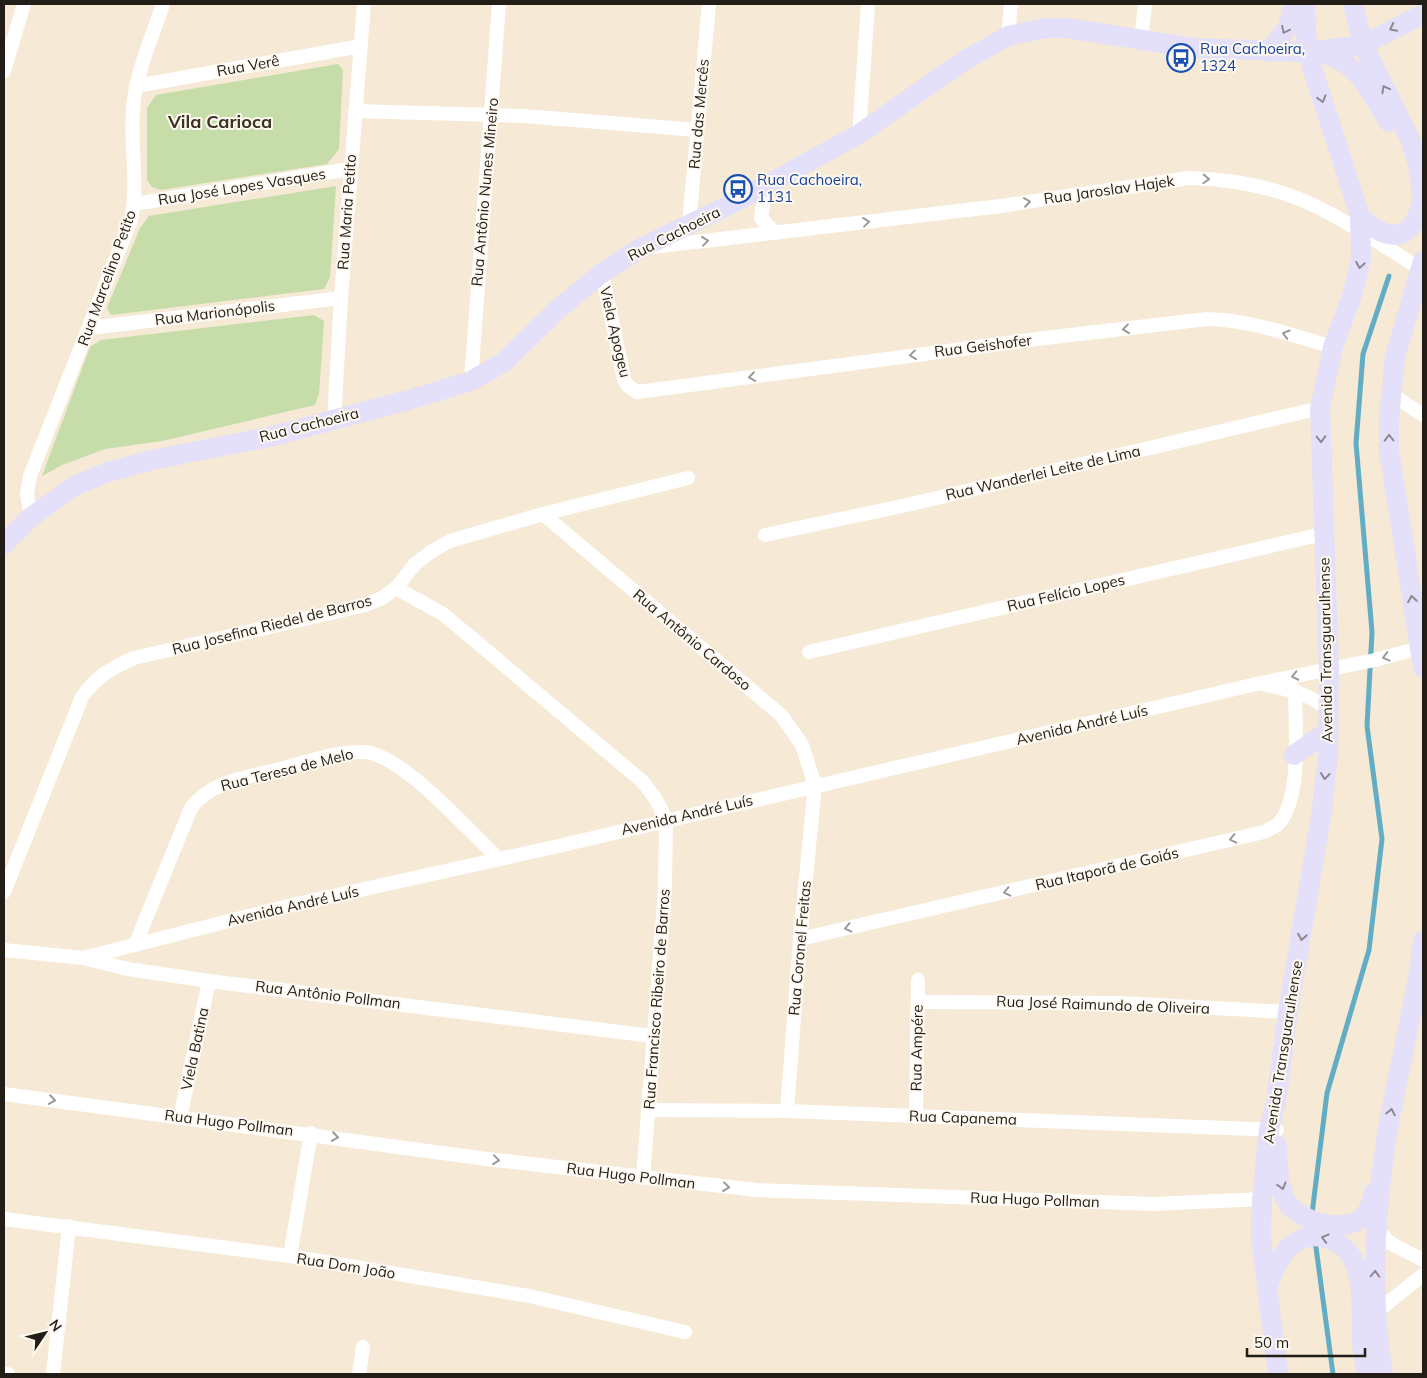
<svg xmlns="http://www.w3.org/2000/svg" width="1427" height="1378" viewBox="0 0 1427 1378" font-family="Mulish,sans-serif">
<rect width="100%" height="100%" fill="#f6e9d5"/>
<g fill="#c6ddaa">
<path d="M338,64L343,70L339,149L327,164L161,190L152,187L147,180V108L156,95Z"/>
<path d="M336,186L330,277L324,289L111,315L107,308L140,228L149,216Z"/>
<path d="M314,315L324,321L319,394L315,405L162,441L105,449L62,465L42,476L90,347L101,340Z"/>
</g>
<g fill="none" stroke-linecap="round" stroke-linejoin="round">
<g stroke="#62acc4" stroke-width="5">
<path d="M1312,1214L1327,1093L1369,950L1382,839L1367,726L1372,632L1356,443L1363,354L1389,276"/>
<path d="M1315,1240L1333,1374"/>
</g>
<g stroke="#fff" stroke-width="14">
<path d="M1008,36L1011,4"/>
<path d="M1141,41L1145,4"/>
<path d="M4,71L24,4"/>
<path d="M136,86L361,46"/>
<path d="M355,111L524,116L697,130"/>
<path d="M859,134L868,4"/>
<path d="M766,186L761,218L775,233"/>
<path d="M134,204L350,169"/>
<path d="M689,224L709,4"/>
<path d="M652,247L1001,206L1189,178C1225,179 1263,185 1297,198C1342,216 1382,246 1423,270"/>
<path d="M602,273L624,379L627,385L637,392L1045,338L1207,319C1251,320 1291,335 1333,347"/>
<path d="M89,328L341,298"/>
<path d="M471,381L499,4"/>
<path d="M1391,394L1423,415"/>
<path d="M334,420L341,298L364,4"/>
<path d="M543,514L782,716L802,745L815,785L800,939L787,1111"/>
<path d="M31,517L27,494L30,476L131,220C139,184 130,147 133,110C135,74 152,38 163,4"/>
<path d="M765,535L907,505L1320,408"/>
<path d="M396,588L443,614L642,781L655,798L666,819L665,890L643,1178"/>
<path d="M809,652L1323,534"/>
<path d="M1266,685C1294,691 1304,692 1328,709"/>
<path d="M4,892L82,697C96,677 111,668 134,658L365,605L382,598L396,588L415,564L432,551L450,541L543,514L688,478"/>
<path d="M800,939L1264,832C1269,829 1277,827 1280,822C1302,795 1295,725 1295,690"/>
<path d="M135,945L191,808C211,782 242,778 272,771C301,764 334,751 364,752C402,754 470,832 499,859"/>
<path d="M4,950L83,958L128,969L209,981L652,1036"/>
<path d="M83,958L292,905L554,847L1261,683L1375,660L1423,647"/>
<path d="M918,1002L1119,1003L1288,1012"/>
<path d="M4,1094L487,1159L756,1190L1154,1204L1262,1199"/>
<path d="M649,1110L787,1111L1277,1130"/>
<path d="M916,1117L918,980"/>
<path d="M180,1118L209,981"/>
<path d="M4,1219L290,1256L529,1296L685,1332"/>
<path d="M1377,1230L1390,1243L1423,1260"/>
<path d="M290,1256L311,1133"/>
<path d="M1375,1313L1423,1275"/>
<path d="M4,1373L8,1374"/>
<path d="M53,1374L69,1226"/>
<path d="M359,1374L363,1347"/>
</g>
<g stroke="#e5e0f9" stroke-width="20">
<path d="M1353,4L1363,45L1410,139L1418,165L1423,198"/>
<path d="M1269,52L1288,27L1294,4"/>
<path d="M1318,53C1357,58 1370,93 1389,122"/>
<path d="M1360,216C1392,247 1414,239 1423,197"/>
<path d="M1423,261L1395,357L1389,419V450L1423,668"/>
<path d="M4,544L31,517L74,486L108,472L152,460L269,437L408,400L471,381L504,362L559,308L602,273L639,249L743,198L859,134L962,62L1008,36L1046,28H1067L1193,48L1307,52L1363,45L1423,14"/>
<path d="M1294,755L1328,731"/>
<path d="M1277,1145C1278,1163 1277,1186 1287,1202C1301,1223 1344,1234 1363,1217C1370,1211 1372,1201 1374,1192"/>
<path d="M1268,1286C1277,1263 1285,1239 1314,1236C1319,1236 1324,1238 1328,1239C1370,1251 1360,1310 1362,1344C1363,1354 1365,1364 1367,1374"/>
<path d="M1278,1374L1261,1239L1262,1199L1269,1129L1276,1103L1288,1012L1321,816L1328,757L1329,669L1320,408L1333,347L1352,296L1361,259L1360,216L1307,52L1305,4"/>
<path d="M1383,1374C1369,1293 1375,1209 1388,1128C1399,1066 1416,1004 1423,941"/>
</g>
</g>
<defs><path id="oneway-chevron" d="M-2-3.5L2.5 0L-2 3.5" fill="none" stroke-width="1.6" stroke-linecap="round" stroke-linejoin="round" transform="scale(1.25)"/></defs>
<g stroke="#8d8893">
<use href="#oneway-chevron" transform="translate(1393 28) rotate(153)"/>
<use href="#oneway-chevron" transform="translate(1285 30) rotate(116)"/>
<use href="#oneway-chevron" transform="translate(1385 89) rotate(-119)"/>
<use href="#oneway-chevron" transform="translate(1322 99) rotate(73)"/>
<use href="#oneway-chevron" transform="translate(1360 265) rotate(100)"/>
<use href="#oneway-chevron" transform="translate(1389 438) rotate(-91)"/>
<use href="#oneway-chevron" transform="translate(1321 439) rotate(89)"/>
<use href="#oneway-chevron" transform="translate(1412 599) rotate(-99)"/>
<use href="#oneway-chevron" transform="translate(1325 776) rotate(96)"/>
<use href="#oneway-chevron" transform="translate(1302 937) rotate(99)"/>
<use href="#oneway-chevron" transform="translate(1391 1112) rotate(-79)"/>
<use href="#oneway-chevron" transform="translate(1282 1186) rotate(74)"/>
<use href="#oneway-chevron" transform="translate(1325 1238) rotate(-164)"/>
<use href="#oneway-chevron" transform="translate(1375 1274) rotate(-88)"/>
</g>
<g stroke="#9c9996">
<use href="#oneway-chevron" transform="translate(1206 179) rotate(3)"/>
<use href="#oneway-chevron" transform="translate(1027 202) rotate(-8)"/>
<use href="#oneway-chevron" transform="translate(866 222) rotate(-7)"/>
<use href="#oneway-chevron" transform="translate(705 241) rotate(-7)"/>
<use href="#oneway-chevron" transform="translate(1126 329) rotate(173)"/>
<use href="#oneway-chevron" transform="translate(1286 334) rotate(-163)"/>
<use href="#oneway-chevron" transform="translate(913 355) rotate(173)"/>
<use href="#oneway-chevron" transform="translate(752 377) rotate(172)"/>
<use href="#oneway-chevron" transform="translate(1386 657) rotate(165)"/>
<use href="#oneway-chevron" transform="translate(1295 676) rotate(168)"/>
<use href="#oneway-chevron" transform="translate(1233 839) rotate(167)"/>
<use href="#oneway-chevron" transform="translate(1007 892) rotate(167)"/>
<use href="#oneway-chevron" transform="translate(848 928) rotate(167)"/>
<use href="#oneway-chevron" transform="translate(52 1100) rotate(8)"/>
<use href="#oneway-chevron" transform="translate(335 1137) rotate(8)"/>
<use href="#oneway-chevron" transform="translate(496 1160) rotate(7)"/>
<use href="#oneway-chevron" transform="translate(726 1187) rotate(6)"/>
</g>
<defs>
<symbol id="bus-ring" viewBox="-11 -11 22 22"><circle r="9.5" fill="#fdf8f0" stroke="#1a4fb4" stroke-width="1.5"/><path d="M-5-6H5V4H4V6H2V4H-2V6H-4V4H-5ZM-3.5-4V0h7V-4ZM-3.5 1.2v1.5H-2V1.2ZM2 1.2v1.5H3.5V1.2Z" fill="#1a4fb4"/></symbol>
</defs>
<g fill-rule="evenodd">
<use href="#bus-ring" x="1165" y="42" width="32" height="32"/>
<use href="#bus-ring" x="722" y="173" width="32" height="32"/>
</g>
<g text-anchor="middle" stroke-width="4" stroke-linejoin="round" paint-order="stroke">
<g font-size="15" fill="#164399" stroke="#fdf8f0" text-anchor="start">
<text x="1200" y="54">Rua Cachoeira,<tspan x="1200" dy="17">1324</tspan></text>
<text x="757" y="185">Rua Cachoeira,<tspan x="757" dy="17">1131</tspan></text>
</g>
<g font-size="15" fill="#221d16" stroke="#fdf8f0">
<text transform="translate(248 66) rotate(-10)" y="5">Rua Verê</text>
<text transform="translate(699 114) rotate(-85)" y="5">Rua das Mercês</text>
<text transform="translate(242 187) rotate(-9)" y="5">Rua José Lopes Vasques</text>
<text transform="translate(1109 190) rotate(-8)" y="5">Rua Jaroslav Hajek</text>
<text transform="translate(485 192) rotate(-85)" y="5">Rua Antônio Nunes Mineiro</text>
<text transform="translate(347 212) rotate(-86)" y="5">Rua Maria Petito</text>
<text transform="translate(674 234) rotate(-27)" y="5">Rua Cachoeira</text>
<text transform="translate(107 278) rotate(-70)" y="5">Rua Marcelino Petito</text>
<text transform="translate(215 313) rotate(-7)" y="5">Rua Marionópolis</text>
<text transform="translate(615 332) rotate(77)" y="5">Viela Apogeu</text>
<text transform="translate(983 346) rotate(-7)" y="5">Rua Geishofer</text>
<text transform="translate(309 425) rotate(-14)" y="5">Rua Cachoeira</text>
<text transform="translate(1043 473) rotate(-13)" y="5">Rua Wanderlei Leite de Lima</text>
<text transform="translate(1066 593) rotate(-13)" y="5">Rua Felício Lopes</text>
<text transform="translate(272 625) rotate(-14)" y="5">Rua Josefina Riedel de Barros</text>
<text transform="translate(692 640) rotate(40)" y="5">Rua Antônio Cardoso</text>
<text transform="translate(1326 650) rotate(-91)" y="5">Avenida Transguarulhense</text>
<text transform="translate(1082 725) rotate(-13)" y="5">Avenida André Luís</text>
<text transform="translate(287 770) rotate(-14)" y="5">Rua Teresa de Melo</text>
<text transform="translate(687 815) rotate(-13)" y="5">Avenida André Luís</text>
<text transform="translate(1107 869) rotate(-13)" y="5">Rua Itaporã de Goiás</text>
<text transform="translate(293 906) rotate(-13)" y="5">Avenida André Luís</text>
<text transform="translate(800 948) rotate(-85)" y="5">Rua Coronel Freitas</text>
<text transform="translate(328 995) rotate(7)" y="5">Rua Antônio Pollman</text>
<text transform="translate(657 999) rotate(-86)" y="5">Rua Francisco Ribeiro de Barros</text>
<text transform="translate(1103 1005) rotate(2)" y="5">Rua José Raimundo de Oliveira</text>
<text transform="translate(917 1048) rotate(-89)" y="5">Rua Ampére</text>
<text transform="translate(195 1049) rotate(-78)" y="5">Viela Batina</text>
<text transform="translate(1283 1052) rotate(-81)" y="5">Avenida Transguarulhense</text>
<text transform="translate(963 1118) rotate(2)" y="5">Rua Capanema</text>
<text transform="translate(229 1123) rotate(7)" y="5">Rua Hugo Pollman</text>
<text transform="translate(631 1176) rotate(7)" y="5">Rua Hugo Pollman</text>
<text transform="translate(1035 1200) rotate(2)" y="5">Rua Hugo Pollman</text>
<text transform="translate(346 1266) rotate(9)" y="5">Rua Dom João</text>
</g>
<g font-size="18" font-weight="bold" fill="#3c3222" stroke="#fdf8f0">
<text x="220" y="128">Vila Carioca</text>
</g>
</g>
<rect width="1427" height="1378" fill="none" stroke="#221d16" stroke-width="10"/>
<g transform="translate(45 1333) rotate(55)" stroke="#fdf8f0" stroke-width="4" paint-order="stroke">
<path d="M0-4L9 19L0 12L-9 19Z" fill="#221d16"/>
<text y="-8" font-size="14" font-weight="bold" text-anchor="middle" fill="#221d16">N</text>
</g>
<path d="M1247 1348v8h118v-8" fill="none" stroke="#221d16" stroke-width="2.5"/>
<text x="1254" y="1348" font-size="15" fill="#221d16" stroke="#fdf8f0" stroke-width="4" paint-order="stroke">50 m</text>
</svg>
